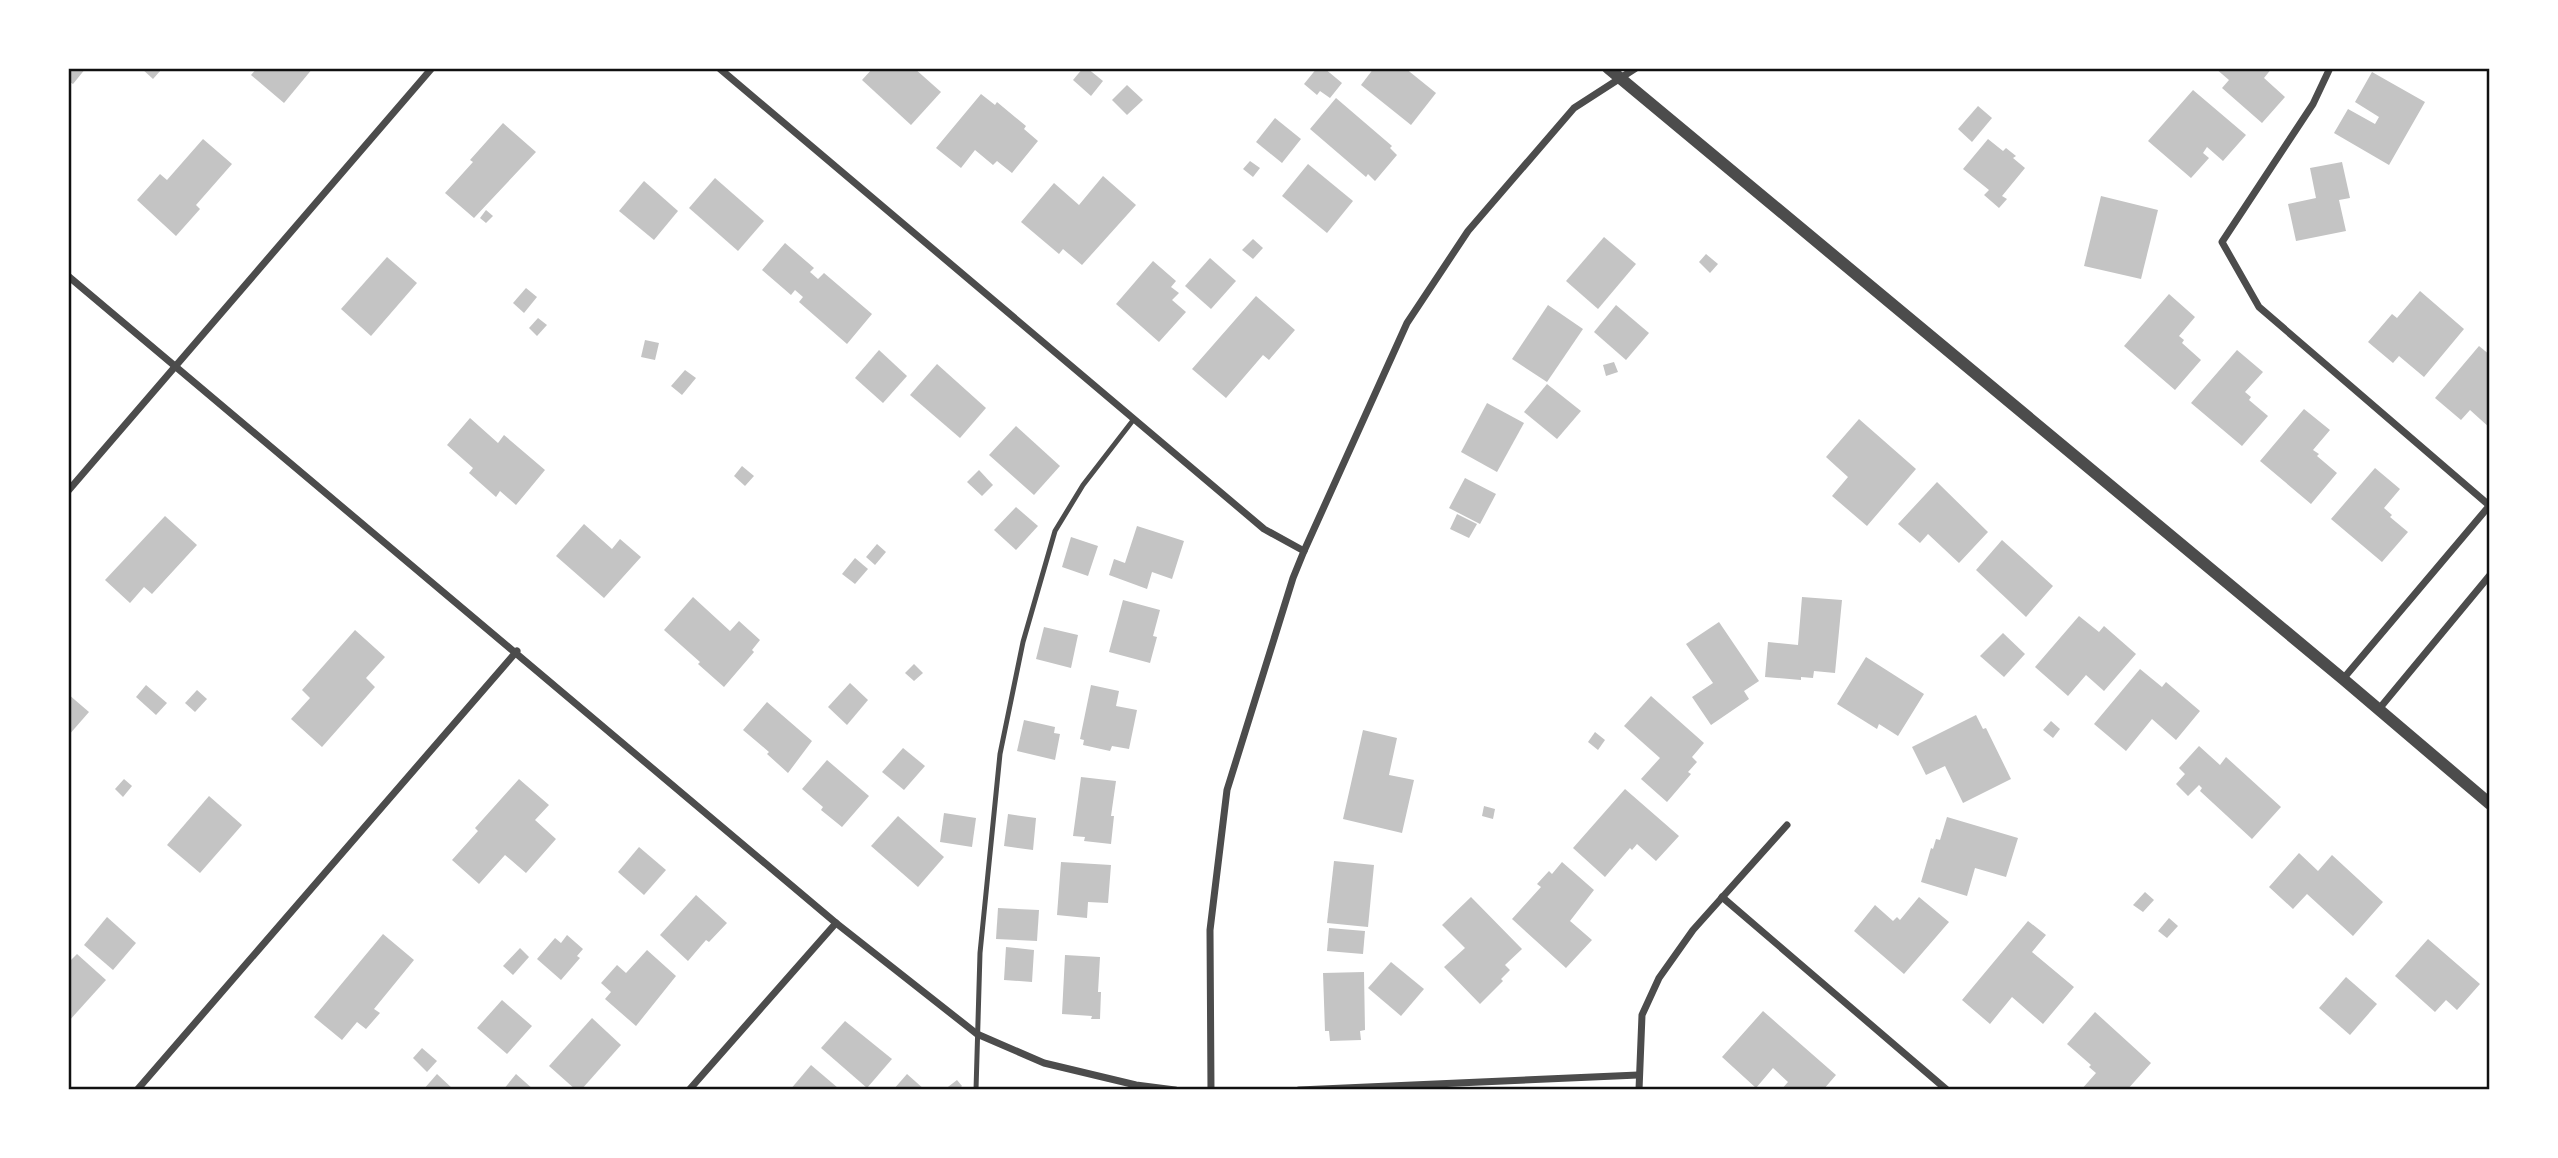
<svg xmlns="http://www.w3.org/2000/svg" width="2558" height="1158" viewBox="0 0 2558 1158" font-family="Merriweather,serif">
<rect width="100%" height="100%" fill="#fff"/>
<g fill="#c4c4c4">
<path d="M68,68H86L73,84L68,81Z"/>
<path d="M141,68H159L161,70L153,79Z"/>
<path d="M257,68H313L284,103L251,75Z"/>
<path d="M873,68H914L941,92L911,125L862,80Z"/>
<path d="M1083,68H1087L1103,81L1091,96L1073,80Z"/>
<path d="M1317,68H1324L1342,83L1330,98L1320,91L1317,95L1304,84Z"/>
<path d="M1374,68H1405L1436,93L1411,125L1361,85Z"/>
<path d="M2215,68H2272L2264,78L2285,97L2262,123L2222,88L2229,80Z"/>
<path d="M2372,72L2425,102L2389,165L2334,133L2348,109L2375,124L2379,117L2355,102Z"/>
<path d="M1127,85L1143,100L1127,115L1112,100Z"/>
<path d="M2193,90L2246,135L2223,161L2207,147L2203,153L2209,158L2191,178L2148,141Z"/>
<path d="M981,94L995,105L997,102L1026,126L1024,129L1038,141L1012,173L997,161L993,165L975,150L961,168L936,148Z"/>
<path d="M1336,98L1392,146L1390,148L1397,155L1375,181L1368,174L1366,177L1310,129Z"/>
<path d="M1978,106L1992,118L1972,142L1958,129Z"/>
<path d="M1275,118L1301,139L1282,163L1256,142Z"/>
<path d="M503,123L536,152L474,218L445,193L473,162L470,160Z"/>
<path d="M203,139L232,164L196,205L200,209L176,236L137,200L160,174L167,180Z"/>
<path d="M1988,139L2003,151L2006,148L2016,156L2013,158L2025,168L2002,196L2007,199L1999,208L1984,195L1989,190L1963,169Z"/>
<path d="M1250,161L1260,168L1253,177L1243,169Z"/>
<path d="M2342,162L2350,198L2339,200L2346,231L2296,241L2288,204L2316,198L2310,168Z"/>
<path d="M1308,164L1353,201L1327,233L1282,196Z"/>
<path d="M1103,176L1136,205L1082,265L1063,249L1059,254L1021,222L1054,183L1079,205Z"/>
<path d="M715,178L764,221L738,251L689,208Z"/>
<path d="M644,181L678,211L654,240L619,211Z"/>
<path d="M2101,196L2158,210L2141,279L2084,266Z"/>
<path d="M486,210L493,216L486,223L480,218Z"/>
<path d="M1604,237L1636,264L1598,309L1566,281Z"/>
<path d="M1253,239L1263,248L1253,259L1242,250Z"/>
<path d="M785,243L814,268L810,272L818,279L824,273L872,314L847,344L799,302L803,297L795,290L791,295L762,270Z"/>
<path d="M1706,254L1718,264L1710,273L1699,262Z"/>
<path d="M387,257L417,283L371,336L341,309Z"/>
<path d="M1210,258L1236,281L1211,309L1185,286Z"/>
<path d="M1153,261L1176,281L1171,287L1179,293L1172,300L1186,312L1159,342L1116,304Z"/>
<path d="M526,288L537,297L524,313L513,303Z"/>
<path d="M2420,291L2464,329L2424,377L2399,356L2393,363L2368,342L2392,314L2397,318Z"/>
<path d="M2169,294L2195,317L2179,336L2184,340L2182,343L2201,360L2175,390L2124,346Z"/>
<path d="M1256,296L1295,330L1269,360L1263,355L1226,398L1192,369Z"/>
<path d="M1548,305L1583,329L1547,382L1512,359Z"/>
<path d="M1616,305L1649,333L1626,360L1594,332Z"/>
<path d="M538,318L547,325L537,336L529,328Z"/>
<path d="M645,340L659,343L655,360L641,357Z"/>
<path d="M2479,346L2490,355V428L2470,410L2461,420L2435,398Z"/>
<path d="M879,350L907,376L883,403L855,378Z"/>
<path d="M2237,350L2263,372L2245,392L2251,397L2249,400L2268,416L2242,446L2191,403Z"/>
<path d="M1614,362L1618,372L1606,376L1603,365Z"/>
<path d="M937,364L986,408L960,438L910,395Z"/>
<path d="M685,370L696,378L682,395L671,386Z"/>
<path d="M1547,384L1581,411L1557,439L1524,412Z"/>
<path d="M1487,403L1524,423L1497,472L1461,452Z"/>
<path d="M2304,409L2330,430L2313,450L2319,454L2317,456L2337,473L2311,504L2260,461Z"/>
<path d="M470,418L498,443L504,435L545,470L516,505L500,491L496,497L469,473L473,468L447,445Z"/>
<path d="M1859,419L1916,469L1867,526L1832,496L1848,477L1826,457Z"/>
<path d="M1016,426L1060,466L1034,495L989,455Z"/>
<path d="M742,466L754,476L745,486L734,476Z"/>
<path d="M2375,468L2400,489L2384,508L2392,515L2390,517L2408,532L2382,562L2331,519Z"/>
<path d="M979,470L993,485L982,496L967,482Z"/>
<path d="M1465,478L1496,494L1480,524L1449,508Z"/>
<path d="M1937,482L1988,532L1959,563L1928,534L1920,543L1898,524Z"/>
<path d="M1016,507L1038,526L1016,550L994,530Z"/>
<path d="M1457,514L1477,524L1469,538L1450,529Z"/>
<path d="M165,516L197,545L152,594L144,587L130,603L105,580Z"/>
<path d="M584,524L612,549L620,539L641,557L604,598L556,556Z"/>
<path d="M1137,526L1184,541L1172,579L1152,572L1147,589L1109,575L1114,559L1125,563Z"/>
<path d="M1071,537L1098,546L1088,576L1062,567Z"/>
<path d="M2002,540L2053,586L2026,617L1976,570Z"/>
<path d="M877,544L886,552L875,565L866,557Z"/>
<path d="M855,558L868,569L855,584L842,574Z"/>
<path d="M693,597L730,631L739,621L760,640L752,650L754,652L724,687L698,664L700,662L664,630Z"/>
<path d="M1802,597L1842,600L1835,673L1814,671L1813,678L1801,677V680L1765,677L1768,642L1798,645Z"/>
<path d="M1123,600L1160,610L1153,636L1157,637L1150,663L1109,652Z"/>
<path d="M2079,616L2099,632L2104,626L2136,654L2104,691L2086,675L2068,696L2035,667Z"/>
<path d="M1719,622L1759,681L1744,691L1749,699L1711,725L1692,697L1713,683L1686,644Z"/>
<path d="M1044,627L1078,635L1071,668L1036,659Z"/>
<path d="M355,630L385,657L366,678L375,687L322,747L291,719L310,698L302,690Z"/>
<path d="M2003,633L2025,654L2004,677L1980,656Z"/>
<path d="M1866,657L1924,694L1898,736L1879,724L1877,729L1837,704Z"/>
<path d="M914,664L923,673L914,681L905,673Z"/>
<path d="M2140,669L2162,687L2166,682L2200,711L2176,740L2152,719L2126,751L2094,724Z"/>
<path d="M850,683L868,700L847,725L828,707Z"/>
<path d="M146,685L167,703L156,715L136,697Z"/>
<path d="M1091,685L1119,691L1116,706L1137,710L1129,749L1112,746L1110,751L1083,745L1084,740L1080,739Z"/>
<path d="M197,690L207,699L195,712L185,703Z"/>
<path d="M68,694L89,712L68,736Z"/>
<path d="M1651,696L1704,743L1692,757L1697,762L1688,772L1691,774L1667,802L1641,779L1660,758L1624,726Z"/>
<path d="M767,702L812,741L788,773L767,754L769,752L743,730Z"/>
<path d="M1976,715L1983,729L1986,728L2011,779L1963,803L1945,766L1926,775L1912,747Z"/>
<path d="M1024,720L1055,727L1054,733L1060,734L1055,760L1017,751Z"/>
<path d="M2051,721L2060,729L2053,738L2043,730Z"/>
<path d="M1363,730L1397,738L1389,775L1414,780L1402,833L1343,819Z"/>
<path d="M1595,732L1605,740L1598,750L1588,742Z"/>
<path d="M2199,746L2220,765L2226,757L2281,807L2252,839L2200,791L2202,788L2199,785L2188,796L2176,784L2185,774L2179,768Z"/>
<path d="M903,748L925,766L904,790L882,772Z"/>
<path d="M827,760L869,796L842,827L821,810L823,807L802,789Z"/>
<path d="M1081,777L1116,781L1111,816H1114L1111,844L1084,841L1085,837L1073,836Z"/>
<path d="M124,779L132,786L123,797L115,789Z"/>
<path d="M519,779L549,805L535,820L556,839L526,873L505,855L479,884L452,860L478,831L475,828Z"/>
<path d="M1625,789L1679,836L1656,861L1637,844L1632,850L1630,848L1605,877L1573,848Z"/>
<path d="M209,796L242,825L200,873L167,845Z"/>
<path d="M1484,806L1495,809L1493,819L1482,816Z"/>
<path d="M944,813L976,818L972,847L940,842Z"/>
<path d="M1008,814L1036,818L1033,850L1004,846Z"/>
<path d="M898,816L944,857L918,887L871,846Z"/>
<path d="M1947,817L2018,838L2006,877L1975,868L1967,896L1921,882L1931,848L1933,849L1936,839L1940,840Z"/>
<path d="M639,847L666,870L644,895L618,872Z"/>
<path d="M2299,853L2318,871L2332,855L2383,902L2353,936L2307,894L2293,909L2269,887Z"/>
<path d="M1334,861L1374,865L1368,927L1327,923Z"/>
<path d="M1061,862L1111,865L1108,903L1088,902L1087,918L1057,915Z"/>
<path d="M1562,862L1594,890L1570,921L1592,940L1566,968L1512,919L1541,887L1537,884L1549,871L1552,874Z"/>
<path d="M2145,892L2154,900L2143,912L2133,905Z"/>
<path d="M696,895L727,923L709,942L706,940L688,961L660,935Z"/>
<path d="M1471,897L1522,949L1505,965L1510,970L1501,979L1503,981L1480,1004L1444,967L1465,948L1442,925Z"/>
<path d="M1919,897L1949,922L1904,974L1854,931L1875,905L1893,921L1897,917L1900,920Z"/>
<path d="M998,908L1039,910L1037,941L996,939Z"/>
<path d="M107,917L136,943L113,970L84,945Z"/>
<path d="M2169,918L2178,926L2167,938L2158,931Z"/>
<path d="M2028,921L2046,935L2032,952L2074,987L2043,1024L2012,997L1990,1024L1962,1000Z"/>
<path d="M1329,928L1365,931L1363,954L1327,951Z"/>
<path d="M383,934L414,960L374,1009L380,1013L366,1029L357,1022L342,1040L314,1017Z"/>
<path d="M567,935L583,949L577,956L580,958L561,980L537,959L555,938L561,943Z"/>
<path d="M2428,939L2480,984L2457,1010L2446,1000L2435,1012L2395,976Z"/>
<path d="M1006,947L1034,950L1032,982L1004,980Z"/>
<path d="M520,948L529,957L513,975L503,966Z"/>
<path d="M647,950L676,976L636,1026L605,999L611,992L601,983L617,965L626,973Z"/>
<path d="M77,954L106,980L68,1022V963Z"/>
<path d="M1065,955L1100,957L1098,992H1101L1100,1019H1091L1092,1016L1062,1014Z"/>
<path d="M1391,962L1424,989L1401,1016L1368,988Z"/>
<path d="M1364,972L1365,1030L1360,1031L1361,1040L1330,1041L1329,1031H1325L1323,973Z"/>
<path d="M2346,977L2377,1004L2350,1035L2319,1008Z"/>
<path d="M502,1000L532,1026L507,1054L477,1028Z"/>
<path d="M1763,1011L1836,1075L1823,1090H1781L1788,1082L1773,1068L1756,1088L1722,1057Z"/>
<path d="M2095,1012L2151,1063L2127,1090H2081L2096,1073L2089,1067L2091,1065L2067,1044Z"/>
<path d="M592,1018L621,1045L581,1090H576L549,1066Z"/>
<path d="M845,1021L892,1059L867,1088L821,1048Z"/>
<path d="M422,1048L437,1061L427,1072L413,1058Z"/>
<path d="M811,1065L838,1088L837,1090H790Z"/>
<path d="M437,1074L454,1090H423Z"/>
<path d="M516,1074L534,1090H503Z"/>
<path d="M907,1074L925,1090H893Z"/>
<path d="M957,1080L962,1086L958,1090H944Z"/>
</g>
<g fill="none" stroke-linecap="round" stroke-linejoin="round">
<path stroke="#4c4c4c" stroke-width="5" d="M976,1090L980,953L1000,754L1023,642L1055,531L1083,485L1134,419"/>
<g stroke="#4c4c4c" stroke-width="7">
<path d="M719,68L1264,529L1304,551"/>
<path d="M2330,68L2313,104L2222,242L2259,307L2490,506"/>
<path d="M68,276L836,923L977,1034L1044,1063L1136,1085L1175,1090"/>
<path d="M68,491L432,68"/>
<path d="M2343,679L2490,505"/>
<path d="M2379,709L2490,575"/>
<path d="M1722,897L1947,1090"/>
<path d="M137,1090L517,651"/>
<path d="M689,1090L836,923"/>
<path d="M1211,1090L1210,930L1227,790L1293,578L1304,551L1407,323L1468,231L1574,108L1636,68"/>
<path d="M1299,1090L1638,1075"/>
<path d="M1639,1090L1642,1015L1659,978L1693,930L1787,825"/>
</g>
<path stroke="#4c4c4c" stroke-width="12" d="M1608,68L2343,679L2490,804"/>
</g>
<rect width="2558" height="1158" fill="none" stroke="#ffffff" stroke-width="140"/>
<rect x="70" y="70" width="2418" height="1018" fill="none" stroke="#111" stroke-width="2.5"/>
</svg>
